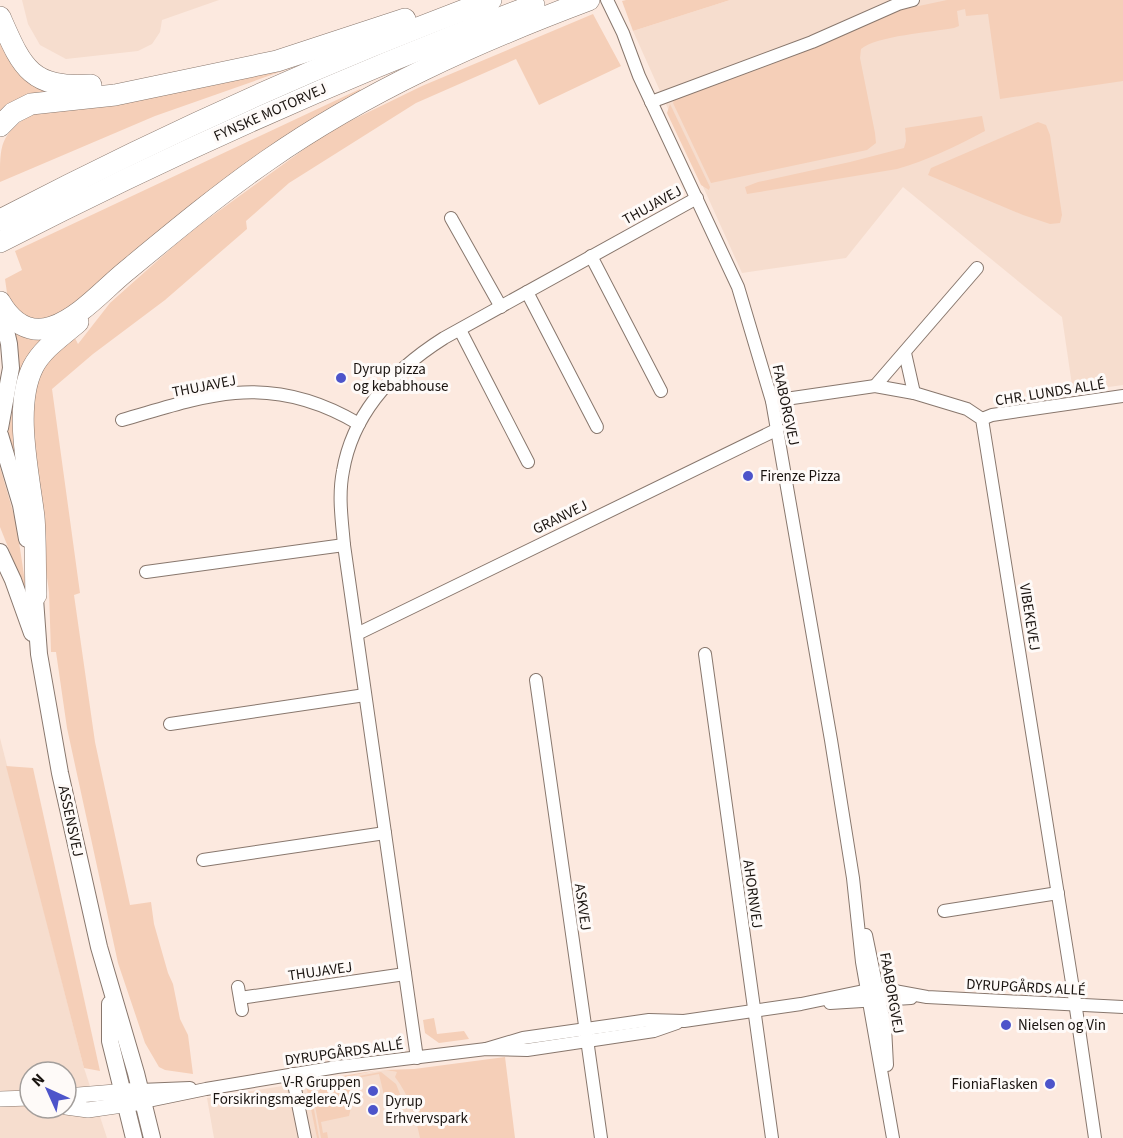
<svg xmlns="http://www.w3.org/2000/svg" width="1123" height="1138" viewBox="0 0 1123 1138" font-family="'Source Sans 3',sans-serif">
<rect width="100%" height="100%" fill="#fce9df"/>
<g fill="#f6ddce" fill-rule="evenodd">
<path d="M22,0H219L162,20L160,32L152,44L138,51L66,59L40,45L28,24Z"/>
<path d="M730,0H1123V385L1073,392L1062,317L903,187L846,258L742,273L633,31Z"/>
<path d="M0,738L84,1068L107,1138H0ZM30,1072H66V1108H30Z"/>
<path d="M385,1070L397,1072L426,1138H214L207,1098Z"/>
</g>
<g fill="#f5cfb8">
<path d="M626,0H730L633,31L622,1Z"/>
<path d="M947,0H1123V81L1000,99L988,14L966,16L965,9L957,11L959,26L954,28C932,32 876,36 861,49L860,58L875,133L876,143L867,150L711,183L673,103L674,100L791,57L900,10Z"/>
<path d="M593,14L621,66L539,105L516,59L416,103L289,183L246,221L247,229L165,300L93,354L52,389L80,593L74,595L95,742L130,905L151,902L154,924L168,973L173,984L180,1019L188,1035L193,1074L165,1070L159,1067L145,1043L118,963L67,728L56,652H51L49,592L32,465L33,377L72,332L78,344L110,303L175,245L201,224L314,142L344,124L422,86Z"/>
<path d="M0,36L53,91L0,112Z"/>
<path d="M311,61L155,116L0,182C0,143 0,137 30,114Z"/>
<path d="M360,89L362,94L75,307L44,320H31L21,315L8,300L5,279L22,270L15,251Z"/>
<path d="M670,104L710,187L709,190L701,185L667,113Z"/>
<path d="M982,116L985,131C957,146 928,160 897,169L747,194L745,187L758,182L850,162L904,148L906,141L905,128Z"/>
<path d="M1038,122L1046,125L1050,135L1062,215L1060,223L1050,224L1023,215L928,175L931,168Z"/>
<path d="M13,326L45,333L36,352L23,481L8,432L18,383L19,368L17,341Z"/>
<path d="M0,467L16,522L27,595L0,527Z"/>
<path d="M6,766L33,768L100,1071L84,1068Z"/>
<path d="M434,1018L437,1034L464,1031L469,1039L439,1043L425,1033L423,1020Z"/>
<path d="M505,1057L515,1138H420C416,1118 408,1093 395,1077L397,1072L385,1070L414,1069Z"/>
<path d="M379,1070L321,1082L312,1098L319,1138H317L306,1085L310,1081Z"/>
<path d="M381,1072L396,1084L402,1099L386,1104L379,1074L352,1079L357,1104L351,1107L349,1116L321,1122L323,1133L327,1132L328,1138H321L314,1100L322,1085L353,1077Z"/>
</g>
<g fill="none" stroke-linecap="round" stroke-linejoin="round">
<defs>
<g id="minor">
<path d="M607,0L623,33L639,76L738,287L772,401L831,740L853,878L862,962L893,1138"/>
<path d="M651,102L812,42L898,4L913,0"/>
<path d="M451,218L501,307"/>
<path d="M591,256L661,391"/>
<path d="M527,292L597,427"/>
<path d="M460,330L528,462"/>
<path d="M905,353L914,393"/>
<path d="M875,386L977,268"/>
<path d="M772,401L875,386L914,393L967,409L982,419L1074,995L1095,1138"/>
<path d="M982,419L992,415L1123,396"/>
<path d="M122,420C158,410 198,396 235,393C279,389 322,402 359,424"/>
<path d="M146,572L344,545"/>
<path d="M357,634L778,429"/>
<path d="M705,654L772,1138"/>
<path d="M536,680L601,1138"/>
<path d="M170,724L365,695"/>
<path d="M203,860L385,833"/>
<path d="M944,911L1058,893"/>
<path d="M866,935L885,1027L887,1065"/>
<path d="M238,987L242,1010"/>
<path d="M240,998L405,974"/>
<path d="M830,1003L911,998"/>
<path d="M486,1049L523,1038L649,1020L684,1021L801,1004L878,988L927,997L1123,1007"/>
<path d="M417,1058L344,545C342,521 338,496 343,471C353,412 395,369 444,338L697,198"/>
<path d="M292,1074L305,1138"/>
<path d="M140,1090L190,1088"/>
<path d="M143,1102L206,1089L337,1067L486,1049L527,1050L654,1031L677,1023"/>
</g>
<g id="tertiary">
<path d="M66,1096L140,1090"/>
<path d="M0,1099L30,1098"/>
<path d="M66,1107L88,1110L143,1102"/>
</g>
<g id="secondary">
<path d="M0,428L11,368L9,344L0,304"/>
<path d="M0,435L21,505L27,539"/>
<path d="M0,552L13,580L32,633"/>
<path d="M34,585L39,654L60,773L99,947L136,1073L152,1138"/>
<path d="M110,1004V1041L134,1138"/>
</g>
<g id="motorway">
<path d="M0,17C22,67 30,89 91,85"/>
<path d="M0,126L13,113L31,104L115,95L277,61L405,19"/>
<path d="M0,220C159,137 323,62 491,0"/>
<path d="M0,242C175,152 349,74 534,5"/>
<path d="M0,302C11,321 29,335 52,327C80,317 102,291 125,272C171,234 219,194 268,160C367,91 477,42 589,0"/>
<path d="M36,595C35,569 36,542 34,517C29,474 13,407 33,367C43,348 62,336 78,322"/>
</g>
</defs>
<use href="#minor" stroke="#88776d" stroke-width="14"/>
<use href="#tertiary" stroke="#88776d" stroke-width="16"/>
<use href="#secondary" stroke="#88776d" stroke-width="18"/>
<use href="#motorway" stroke="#88776d" stroke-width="22"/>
<use href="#minor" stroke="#fff" stroke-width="12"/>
<use href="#tertiary" stroke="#fff" stroke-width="15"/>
<use href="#secondary" stroke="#fff" stroke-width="16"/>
<use href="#motorway" stroke="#fff" stroke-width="21"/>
</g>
<g fill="#4d54ca" stroke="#fefaf8" stroke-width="2">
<circle cx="341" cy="378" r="6"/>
<circle cx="748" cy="476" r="6"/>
<circle cx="1006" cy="1025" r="6"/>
<circle cx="1050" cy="1084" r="6"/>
<circle cx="373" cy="1091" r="6"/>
<circle cx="373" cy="1110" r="6"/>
</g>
<g text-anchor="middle" stroke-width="6" stroke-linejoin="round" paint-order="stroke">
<g font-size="15" fill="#1a1410" stroke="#fefaf8">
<text transform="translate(270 112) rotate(-24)" y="5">FYNSKE MOTORVEJ</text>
<text transform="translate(652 205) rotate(-29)" y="5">THUJAVEJ</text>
<text transform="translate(204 386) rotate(-11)" y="5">THUJAVEJ</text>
<text transform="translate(1050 392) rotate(-9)" y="5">CHR. LUNDS ALLÉ</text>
<text transform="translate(786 405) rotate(78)" y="5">FAABORGVEJ</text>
<text transform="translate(560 517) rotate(-26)" y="5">GRANVEJ</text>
<text transform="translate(1030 617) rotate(81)" y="5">VIBEKEVEJ</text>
<text transform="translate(71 821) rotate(78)" y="5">ASSENSVEJ</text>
<text transform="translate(753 894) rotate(82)" y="5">AHORNVEJ</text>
<text transform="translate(583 907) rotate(82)" y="5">ASKVEJ</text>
<text transform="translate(320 971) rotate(-8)" y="5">THUJAVEJ</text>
<text transform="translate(1026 987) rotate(3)" y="5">DYRUPGÅRDS ALLÉ</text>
<text transform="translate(892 993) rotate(80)" y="5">FAABORGVEJ</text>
<text transform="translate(344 1052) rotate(-8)" y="5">DYRUPGÅRDS ALLÉ</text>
</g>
<g font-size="15" fill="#1a1410" stroke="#fefaf8" text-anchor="start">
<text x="353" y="374">Dyrup pizza<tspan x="353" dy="17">og kebabhouse</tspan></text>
<text x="760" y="481">Firenze Pizza</text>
<text x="1018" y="1030">Nielsen og Vin</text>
<text x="361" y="1087" text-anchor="end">V-R Gruppen<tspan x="361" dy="17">Forsikringsmæglere A/S</tspan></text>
<text x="1038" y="1089" text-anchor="end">FioniaFlasken</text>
<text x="385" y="1106">Dyrup<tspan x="385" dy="17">Erhvervspark</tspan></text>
</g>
</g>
<g transform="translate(48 1090) rotate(315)"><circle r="28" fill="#fefaf8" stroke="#a39e9b" stroke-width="1.5"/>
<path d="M0-4.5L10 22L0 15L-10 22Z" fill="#4d54ca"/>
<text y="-9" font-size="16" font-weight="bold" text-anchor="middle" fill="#1a1410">N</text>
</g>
</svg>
